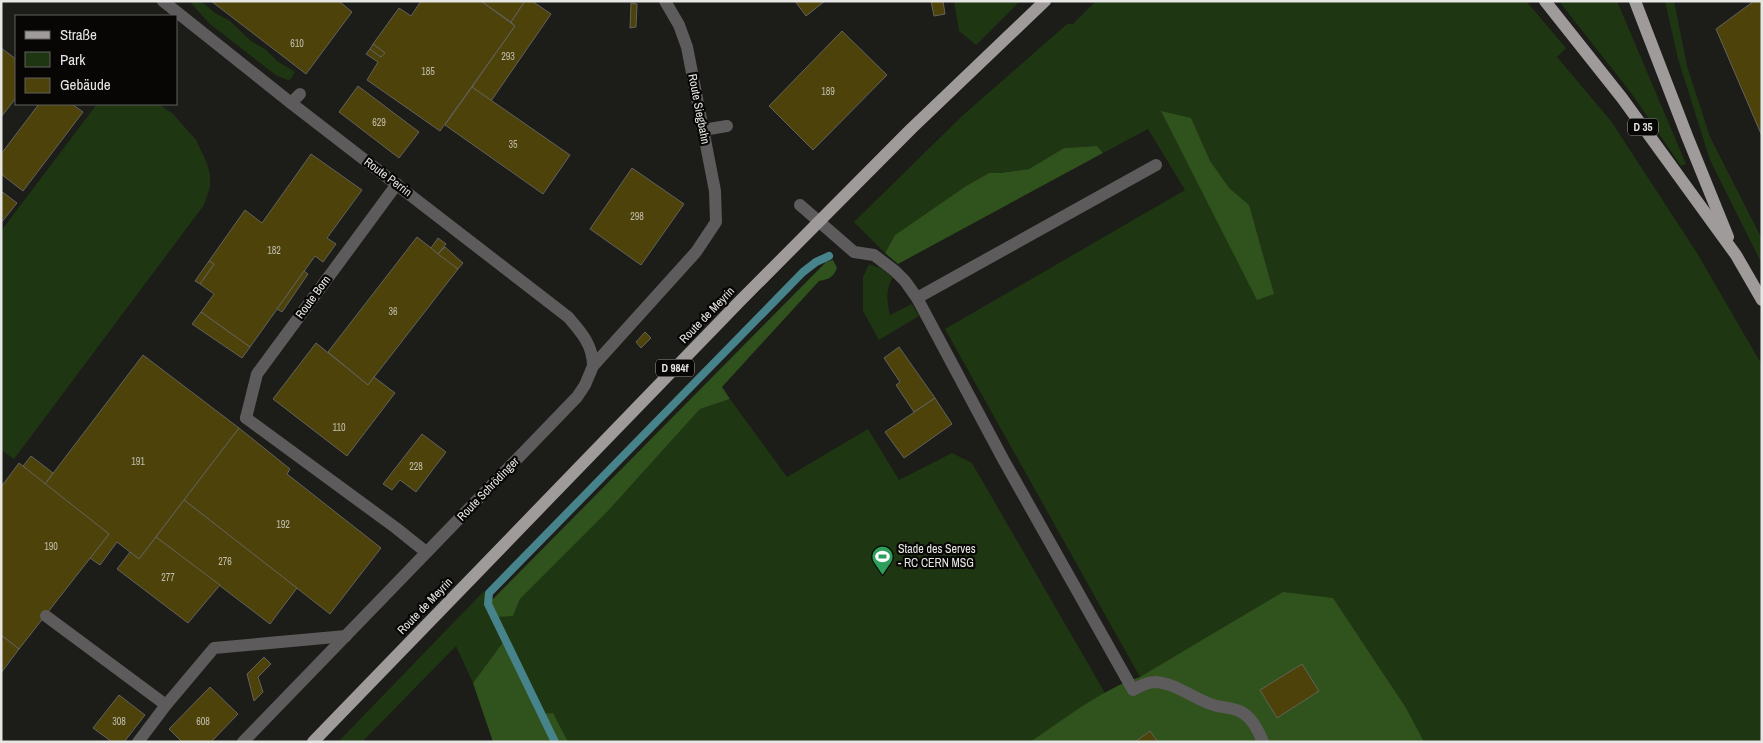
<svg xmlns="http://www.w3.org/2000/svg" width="1763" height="743" viewBox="0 0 1763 743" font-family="'Archivo Narrow',sans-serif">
<rect width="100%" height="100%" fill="#1c1c18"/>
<g fill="#1f3612">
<path d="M189,1H201L215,13L230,21L251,41L265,49L277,61L295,72L291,79L288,80L277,76L210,24Z"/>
<path d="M954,1H1020L976,45L959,31Z"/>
<path d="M1096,1H1526L1566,48L1557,57L1611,121L1697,253L1762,365V742H555L506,638L473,683L456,646L362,742H338L484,591L495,616H513L520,599L608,511L700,409L730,399L787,477L868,429L899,480L952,453L972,463L1105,693L1140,677L945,329L1185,190L1148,129L1103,153L1097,146L1064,148L1029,169L1000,173H989L966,186L895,235L885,253L854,222L962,116L1067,24H1073Z"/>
<path d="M1559,1H1617L1686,164L1681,166L1632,94Z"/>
<path d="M1665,1H1674L1687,66L1710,137L1762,239V264L1710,160L1678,59Z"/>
<path d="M97,104H159L173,114L196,140L206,161L210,174V187L204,205L14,459L1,450V231Z"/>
<path d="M869,264L880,268L893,277C885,290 887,301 890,315L912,304L919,316L879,340L863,311V277Z"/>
</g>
<g fill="#30521c">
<path d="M1161,111L1191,118L1210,161L1229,188L1249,205L1274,294L1257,300Z"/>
<path d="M1097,146L1103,153L898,264L885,253L895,235L966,186L989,173H1000L1029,169L1064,148Z"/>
<path d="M833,260L837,268C833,278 829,279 819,281L722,387L730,399L700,409L608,511L520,599L513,616L495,617L488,604L826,262Z"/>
<path d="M1283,592L1333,598L1406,708L1424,742H1030C1065,719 1100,690 1140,677Z"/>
<path d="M506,638L542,714L553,713L568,742H493L473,683Z"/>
</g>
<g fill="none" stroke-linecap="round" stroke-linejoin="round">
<path stroke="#47838a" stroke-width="8" d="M555,742L488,604L489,593L803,272L816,262L829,256"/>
</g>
<g fill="#4d4209" stroke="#63625e">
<path d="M211,1H339L352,12L306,74Z"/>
<path d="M421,1H481L515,26L440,131L367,80L378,62L366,54L370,49L381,57L385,53L373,44L399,8L411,16Z"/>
<path d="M481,1H525L511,22Z"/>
<path d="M525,1H532L551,14L491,101L472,87L515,26L511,22Z"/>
<path d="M795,1H825L806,16Z"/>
<path d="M931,1H943L945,14L934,16Z"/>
<path d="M1754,1H1762V136L1716,29Z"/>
<path d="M631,3L637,4L636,27L630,28Z"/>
<path d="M842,31L887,75L813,150L769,106Z"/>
<path d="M373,44L385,53L381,57L370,49Z"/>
<path d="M1,48L16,59V98L1,117Z"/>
<path d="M358,86L419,132L399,158L339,112Z"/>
<path d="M472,87L570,155L543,194L445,125Z"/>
<path d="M39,104H72L83,112L23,191L1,174V154Z"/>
<path d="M311,154L362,190L327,238L336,244L323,262L315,256L250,347L201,312L214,294L200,284L214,264L209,261L245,210L262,223Z"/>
<path d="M632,168L684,204L641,265L590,229Z"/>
<path d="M1,191L17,203L1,223Z"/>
<path d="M417,237L458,269L368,385L328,352Z"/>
<path d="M438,238L446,244L438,254L431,248Z"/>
<path d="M445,247L463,263L458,269L438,254Z"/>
<path d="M209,261L214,264L200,284L195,281Z"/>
<path d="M304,271L308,274L282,312L277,309Z"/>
<path d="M201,312L250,347L242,358L192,324Z"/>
<path d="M645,332L651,338L641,348L636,342Z"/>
<path d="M316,343L368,385L374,377L395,393L347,456L273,399Z"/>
<path d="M899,347L935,398L914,412L896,385L900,382L884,358Z"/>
<path d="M143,355L239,428L139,559L117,542L100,565L90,558L109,534L45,484Z"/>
<path d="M935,398L952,424L904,458L885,432Z"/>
<path d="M239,428L290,469L287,474L381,548L330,614L184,500Z"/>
<path d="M422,434L446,452L416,492L400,480L392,490L383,484Z"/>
<path d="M31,456L53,473L45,484L23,466Z"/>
<path d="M19,463L109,534L19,649L1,635V487Z"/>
<path d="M184,500L297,588L270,624L156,537Z"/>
<path d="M156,537L220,585L188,623L117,569L130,552L139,559Z"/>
<path d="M1,635L19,649L1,673Z"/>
<path d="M264,657L271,664L258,677L263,692L254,701L247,674Z"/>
<path d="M1302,664L1319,691L1277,718L1260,690Z"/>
<path d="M210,687L238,714L211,742H182L169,729Z"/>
<path d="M119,695L145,715L124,742H112L93,728Z"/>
<path d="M1150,731L1158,742H1135Z"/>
</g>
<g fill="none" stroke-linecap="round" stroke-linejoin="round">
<g stroke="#5d5b5b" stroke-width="12">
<path d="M291,103L300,94"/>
<path d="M703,130L727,126"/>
<path d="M800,205L854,252L874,255L895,271L905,281L917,298L1003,459L1133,690C1140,686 1147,682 1155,682C1177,683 1196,701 1217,706C1226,708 1236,708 1243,713C1253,719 1259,732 1263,742"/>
<path d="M917,298L1156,165"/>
<path d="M246,418L396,528L426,552"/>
<path d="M46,616L166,705"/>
<path d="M138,742L166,705L214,648L346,636"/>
</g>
<g stroke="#5d5b5b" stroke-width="12">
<path d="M163,1L291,103L568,317C581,332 593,345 593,366"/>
<path d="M246,418L257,374L397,184"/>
<path d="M243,742L577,397L585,385L593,366L696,252L716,222L715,191L687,47L679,25L665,1"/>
</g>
<g stroke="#a09b9b" stroke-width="12">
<path d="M1545,1L1622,98L1736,255L1762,300"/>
<path d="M1635,1L1687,136L1728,237"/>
<path d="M313,742L739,302L911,129L1045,1"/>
</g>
</g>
<defs>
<symbol id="stadium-pin" viewBox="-11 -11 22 30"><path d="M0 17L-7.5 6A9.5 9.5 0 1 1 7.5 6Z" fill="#2e9e5b" stroke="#070605"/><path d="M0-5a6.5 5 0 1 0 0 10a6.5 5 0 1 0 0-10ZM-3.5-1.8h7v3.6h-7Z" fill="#fff"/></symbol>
</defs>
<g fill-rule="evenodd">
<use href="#stadium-pin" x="870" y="544" width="25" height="34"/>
</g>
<g text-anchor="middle" stroke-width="4.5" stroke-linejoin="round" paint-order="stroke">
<g font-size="10" fill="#c0bdad">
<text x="297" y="47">610</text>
<text x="508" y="60">293</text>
<text x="428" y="75">185</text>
<text x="828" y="95">189</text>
<text x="379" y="126">629</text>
<text x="513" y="148">35</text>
<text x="637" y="220">298</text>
<text x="274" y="254">182</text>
<text x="393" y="315">36</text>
<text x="339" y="431">110</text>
<text x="138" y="465">191</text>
<text x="416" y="470">228</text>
<text x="283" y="528">192</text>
<text x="51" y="550">190</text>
<text x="225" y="565">276</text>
<text x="168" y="581">277</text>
<text x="119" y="725">308</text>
<text x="203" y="725">608</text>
</g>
<g fill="#070605" stroke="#a3a3a1" stroke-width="1">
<rect x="1628" y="118.5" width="30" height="17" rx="4"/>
<rect x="656" y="359.5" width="38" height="17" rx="4"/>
</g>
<g font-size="11" font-weight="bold" fill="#e6e6e4">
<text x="1643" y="131">D 35</text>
<text x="675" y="372">D 984f</text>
</g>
<g font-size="12" fill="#e6e6e4" stroke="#070605">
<text transform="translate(699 109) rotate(79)" y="4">Route Siegbahn</text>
<text transform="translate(388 177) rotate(37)" y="4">Route Perrin</text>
<text transform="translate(313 297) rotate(-54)" y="4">Route Born</text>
<text transform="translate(707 315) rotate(-46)" y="4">Route de Meyrin</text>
<text transform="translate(488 489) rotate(-46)" y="4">Route Schrödinger</text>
<text transform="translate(425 606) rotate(-46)" y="4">Route de Meyrin</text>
</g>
<g font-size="12" fill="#e6e6e4" stroke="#070605" text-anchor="start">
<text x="898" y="553">Stade des Serves<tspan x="898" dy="14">- RC CERN MSG</tspan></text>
</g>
</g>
<rect width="1763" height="743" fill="none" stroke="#e6e6e4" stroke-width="5"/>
<rect x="15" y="15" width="162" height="90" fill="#070605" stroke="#60605e"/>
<rect x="25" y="31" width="25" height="8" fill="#a09b9b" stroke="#60605e"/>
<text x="60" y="40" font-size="15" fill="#e6e6e4">Straße</text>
<rect x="25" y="52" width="25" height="15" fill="#1f3612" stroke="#60605e"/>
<text x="60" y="65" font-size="15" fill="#e6e6e4">Park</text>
<rect x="25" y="78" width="25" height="15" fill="#4d4209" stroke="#60605e"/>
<text x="60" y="90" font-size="15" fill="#e6e6e4">Gebäude</text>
</svg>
